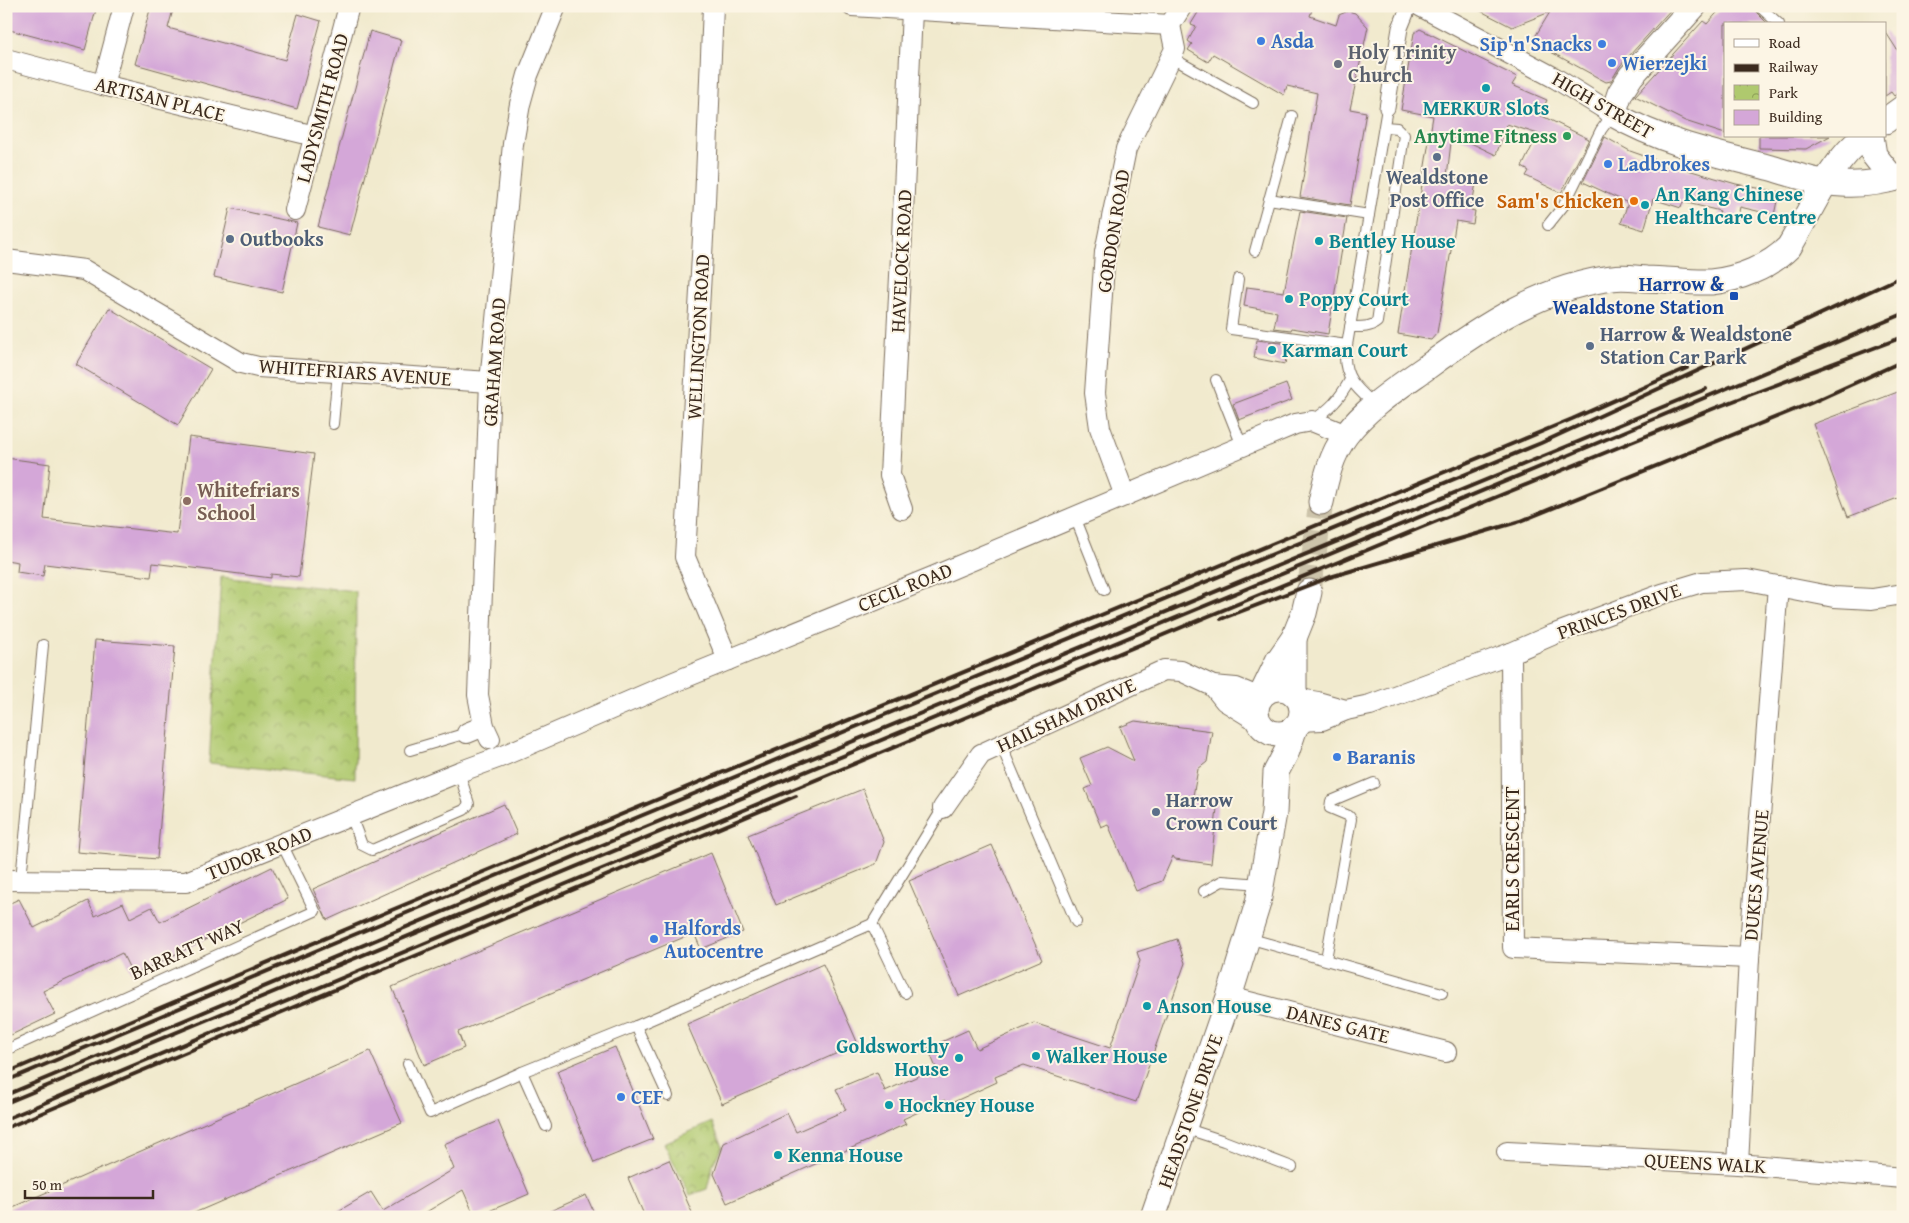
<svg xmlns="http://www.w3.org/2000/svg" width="1909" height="1223" viewBox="0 0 1909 1223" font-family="'Gentium Book Plus',serif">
<defs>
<pattern id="park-crowns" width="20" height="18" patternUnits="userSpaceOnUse" patternTransform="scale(1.25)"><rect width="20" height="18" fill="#afc96e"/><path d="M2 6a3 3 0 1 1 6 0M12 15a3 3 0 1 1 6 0" fill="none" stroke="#90a35a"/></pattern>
</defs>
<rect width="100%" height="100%" fill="#fcf5e5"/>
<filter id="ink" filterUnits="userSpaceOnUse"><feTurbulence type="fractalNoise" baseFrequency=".02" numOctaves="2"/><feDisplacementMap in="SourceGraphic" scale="10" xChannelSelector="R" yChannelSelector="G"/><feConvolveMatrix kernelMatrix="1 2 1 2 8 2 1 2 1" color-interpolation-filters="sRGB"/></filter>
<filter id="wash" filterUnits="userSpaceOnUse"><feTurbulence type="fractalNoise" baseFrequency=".0096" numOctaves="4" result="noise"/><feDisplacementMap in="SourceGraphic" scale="20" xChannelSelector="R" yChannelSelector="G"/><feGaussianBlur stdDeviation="1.12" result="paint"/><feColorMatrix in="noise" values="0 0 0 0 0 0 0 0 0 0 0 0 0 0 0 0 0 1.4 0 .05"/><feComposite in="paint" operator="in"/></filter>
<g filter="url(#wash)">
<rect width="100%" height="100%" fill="#f1eace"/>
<g fill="url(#park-crowns)" stroke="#757a46">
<path d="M221,577L356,591L355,778L209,763Z"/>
<path d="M712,1122L722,1147L713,1164L707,1189L690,1195L664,1143Z"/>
</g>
<g id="blocks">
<g fill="#d4a7d8">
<path d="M6,6H97L85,50L6,29Z"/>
<path d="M151,6H174L168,28L285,60L298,14L321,21L297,109L135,64Z"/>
<path d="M1202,6H1313L1310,16L1336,25L1339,15L1348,11L1355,13L1368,27L1350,109L1366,112L1350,205L1300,197L1317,93L1287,86L1284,95L1213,54L1208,62L1188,50L1192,44L1188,41L1196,26L1191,24Z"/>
<path d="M1471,6H1674L1620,66L1611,81L1606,82L1551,52V51L1533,40L1550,12L1512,27Z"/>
<path d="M1723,6H1750L1768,24H1725V134L1685,121L1635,96L1703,21L1707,24Z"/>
<path d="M1420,29L1517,77L1512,85L1547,100L1540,115L1589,139L1561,193L1526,176L1529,171L1522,167L1538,134L1507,124L1496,155L1452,134L1447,176L1476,183L1471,210L1475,211L1473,224L1456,221L1437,333L1431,340L1398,334L1433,116L1401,110L1414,33Z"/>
<path d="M370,31L401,40L350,235L318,227Z"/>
<path d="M1885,31L1903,59V90L1894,96L1891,92L1885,96Z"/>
<path d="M1759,136H1830L1806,149L1759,148Z"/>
<path d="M1605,137L1630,151L1664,163L1736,184L1779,192L1774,215L1740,207L1737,221L1718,216L1720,211L1683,202L1681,208L1653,199L1644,230L1621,223L1628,203L1583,182Z"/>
<path d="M230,208L297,223L282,292L214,277Z"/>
<path d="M1300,211L1347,218L1328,334L1292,328L1291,330L1274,328L1277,312L1244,306L1247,287L1284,292Z"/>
<path d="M109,308L211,369L178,425L76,364Z"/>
<path d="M1257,340L1289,344L1285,364L1254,358Z"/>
<path d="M1286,384L1292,400L1239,420L1233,404Z"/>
<path d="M1903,390V496L1848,517L1813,424Z"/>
<path d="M189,437L314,454L299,577L271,574V578L153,563L151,577L45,564L43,576L17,572L18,562L6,560V458L50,464L44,519L177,534Z"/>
<path d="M95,640L175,646L157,859L77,852Z"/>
<path d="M1135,721L1212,731L1207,762L1198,769L1193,796L1218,799L1211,864L1175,859L1173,856L1162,881L1136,891L1108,824L1101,827L1085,789L1092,786L1080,758L1107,747L1134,761L1120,727Z"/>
<path d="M863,789L884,842L876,864L776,905L748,835Z"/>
<path d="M504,804L517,834L327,920L313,889Z"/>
<path d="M992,845L1042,960L959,996L909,881Z"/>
<path d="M711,853L743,932L701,949L694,933L458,1032L464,1048L424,1065L392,987Z"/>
<path d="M272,867L288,899L133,975L122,953L43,991L55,1014L11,1035L6,1023V905L19,899L34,928L88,901L95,916L123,903L130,918L152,907L160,922Z"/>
<path d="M1177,939L1185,963L1136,1102L1024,1065L995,1077L997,1082L947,1105L945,1100L903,1119L906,1124L727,1203L714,1174L724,1143L787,1113L796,1132L846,1110L836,1089L877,1072L885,1091L936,1068L928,1048L968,1030L977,1049L1034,1023L1110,1048L1140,961L1137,952Z"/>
<path d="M823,964L858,1044L722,1104L687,1024Z"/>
<path d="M615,1047L653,1139L594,1163L557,1071Z"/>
<path d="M370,1051L402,1123L185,1217H6V1210Z"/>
<path d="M498,1121L529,1194L475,1217L463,1190L418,1217H328L371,1192L383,1211L454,1169L444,1144Z"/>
<path d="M669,1160L694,1217H645L628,1178Z"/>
<path d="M586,1195L596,1217H537Z"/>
</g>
</g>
</g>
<g filter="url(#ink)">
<use href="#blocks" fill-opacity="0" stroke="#7b6d5c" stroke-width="1"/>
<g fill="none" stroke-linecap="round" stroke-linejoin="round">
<path stroke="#cdc4ab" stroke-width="25" stroke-dasharray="25 12" stroke-linecap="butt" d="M1309,592L1321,502"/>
<defs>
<g id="service">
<path d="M1759,6L1779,24"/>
<path d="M1175,53L1174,59L1253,103"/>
<path d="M1269,199L1369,215"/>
<path d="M1548,225L1564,205L1601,130L1613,114"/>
<path d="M1255,251L1292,116"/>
<path d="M1238,279L1231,329L1347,345"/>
<path d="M1350,327C1359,327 1370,328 1377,322L1404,135L1397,128L1385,127"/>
<path d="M1216,380L1242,446"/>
<path d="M1375,405C1359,390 1345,380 1345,357L1387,108"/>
<path d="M1312,421C1330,409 1339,400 1350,380"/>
<path d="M333,424L338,372"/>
<path d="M1075,517L1104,590"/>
<path d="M1001,745L1076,922"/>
<path d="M410,750L467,733"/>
<path d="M351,816L362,845L372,850L464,810L469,804L459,772"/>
<path d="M21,880L43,645"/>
<path d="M1204,891L1222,881L1261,884"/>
<path d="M872,924L905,993"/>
<path d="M1248,938L1442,993"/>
<path d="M1326,959L1351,819L1349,816L1330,808L1331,801L1374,783"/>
<path d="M636,1026L668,1096"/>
<path d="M6,1050L315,911L282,844"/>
<path d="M408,1064L430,1113L522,1072L636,1026L872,924L943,808"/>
<path d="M522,1072L546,1126"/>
<path d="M1184,1128L1224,1141L1292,1167"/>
</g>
<path id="pedestrian" d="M1387,108L1400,28L1409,6"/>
<g id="minor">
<path d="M713,6L705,202L685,557L728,660"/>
<path d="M852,6L1170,25"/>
<path d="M1420,6L1555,78L1613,114"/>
<path d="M6,59L103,85L315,136"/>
<path d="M103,85L124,6"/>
<path d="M295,210L349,6"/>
<path d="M6,260L84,270L241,363L258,367L490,382"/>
<path d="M1125,496L1100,428L1095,393L1105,252L1126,149L1175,49L1170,25L1182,6"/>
<path d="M902,509L890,475L902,236L912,10"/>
<path d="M1511,653L1513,948L1749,958"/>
<path d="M1213,686L1225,701L1259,722"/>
<path d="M1299,699L1318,702L1346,710"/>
<path d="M1299,721L1322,720L1346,710L1370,705L1511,653L1552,635L1662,594L1702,582L1747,580L1834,597L1872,599L1903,594"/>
<path d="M467,733L484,726"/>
<path d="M490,739L484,726L478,695L490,382L513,144L520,104L528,75L556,6"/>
<path d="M943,808L981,754L1164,670L1181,671L1213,686L1236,688L1260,698"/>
<path d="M6,880L186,882L459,772L500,757L674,682L930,578L1295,424L1312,421L1346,435"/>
<path d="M1229,997L1446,1052"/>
<path d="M1507,1152L1738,1164L1903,1178"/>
<path d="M1738,1164L1749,958L1778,586"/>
</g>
<g id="tertiary">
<path d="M1694,6L1631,76L1620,93L1613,114C1663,143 1716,154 1771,168C1795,175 1818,183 1842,184C1862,185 1884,182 1903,176"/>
<path d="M1885,121L1903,108"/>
<path d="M1871,136L1874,155L1893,179"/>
<path d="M1321,502C1326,478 1331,455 1346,435C1367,407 1399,387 1427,367C1483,326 1542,287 1612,278C1623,276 1635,278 1646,279C1667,279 1690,283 1711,282C1739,279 1769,267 1789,247C1812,210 1829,163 1865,136"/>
<circle cx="1279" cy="711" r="23"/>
<path d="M1294,694V638"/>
<path d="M1261,696L1278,661L1294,638L1304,613L1309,592"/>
<path d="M1153,1217L1229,997L1258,903L1274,813L1276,772L1287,751L1295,727"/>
</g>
</defs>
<use href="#service" stroke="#7b6d5c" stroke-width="12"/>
<use href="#pedestrian" stroke="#7b6d5c" stroke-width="17"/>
<use href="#minor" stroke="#7b6d5c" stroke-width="22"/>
<use href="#tertiary" stroke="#7b6d5c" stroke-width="27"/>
<use href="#service" stroke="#fff" stroke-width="10"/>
<use href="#pedestrian" stroke="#fff" stroke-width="15"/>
<use href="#minor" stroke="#fff" stroke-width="20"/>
<use href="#tertiary" stroke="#fff" stroke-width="25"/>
<g stroke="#3b2a1e" stroke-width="4">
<path d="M1221,619L1330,577L1521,521L1811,403L1903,361"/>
<path d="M6,1073L387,912L1572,419L1687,368"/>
<path d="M6,1081L351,936L1541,443L1903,276"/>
<path d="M6,1095L626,835L1706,389"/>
<path d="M6,1103L1564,457L1903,314"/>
<path d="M6,1119L566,884L1420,528L1715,408L1903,337"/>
<path d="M6,1128L796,796"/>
</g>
</g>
</g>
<g fill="#3f7fe0" stroke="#fcf5e5" stroke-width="2">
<circle cx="1261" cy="41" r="5"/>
<circle cx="1602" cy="44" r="5"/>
<circle cx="1612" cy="63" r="5"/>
<circle cx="1608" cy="164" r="5"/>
<circle cx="1337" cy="757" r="5"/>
<circle cx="654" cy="939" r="5"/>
<circle cx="621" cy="1097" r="5"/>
</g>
<circle fill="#6b7280" stroke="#fcf5e5" stroke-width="2" cx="1338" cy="64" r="5"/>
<g fill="#0f9aa8" stroke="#fcf5e5" stroke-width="2">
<circle cx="1486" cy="88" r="5"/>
<circle cx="1645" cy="205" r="5"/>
<circle cx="1319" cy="241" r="5"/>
<circle cx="1289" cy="299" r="5"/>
<circle cx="1272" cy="350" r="5"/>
<circle cx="1147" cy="1006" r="5"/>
<circle cx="1036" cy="1056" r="5"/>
<circle cx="959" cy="1058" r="5"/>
<circle cx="889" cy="1105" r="5"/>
<circle cx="778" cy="1155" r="5"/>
</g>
<circle fill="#2e9e5b" stroke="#fcf5e5" stroke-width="2" cx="1567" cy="136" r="5"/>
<g fill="#5c6f8a" stroke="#fcf5e5" stroke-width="2">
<circle cx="1437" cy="157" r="5"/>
<circle cx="230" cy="239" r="5"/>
<circle cx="1590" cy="346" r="5"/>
<circle cx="1156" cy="812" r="5"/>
</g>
<circle fill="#e8710a" stroke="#fcf5e5" stroke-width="2" cx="1634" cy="201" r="5"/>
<rect fill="#1a4fb4" stroke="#fcf5e5" stroke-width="2" x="1729" y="291" width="10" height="10" rx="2.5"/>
<circle fill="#8d6e63" stroke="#fcf5e5" stroke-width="2" cx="187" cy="501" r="5"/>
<g text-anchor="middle" stroke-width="4" stroke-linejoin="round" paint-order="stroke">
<g font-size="20" font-weight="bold" fill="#366cbe" stroke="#fcf5e5" text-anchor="start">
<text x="1271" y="48">Asda</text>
<text x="1592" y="51" text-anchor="end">Sip'n'Snacks</text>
<text x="1622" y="70">Wierzejki</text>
<text x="1618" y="171">Ladbrokes</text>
<text x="1347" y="764">Baranis</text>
<text x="664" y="935">Halfords<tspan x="664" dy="23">Autocentre</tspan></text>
<text x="631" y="1104">CEF</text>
</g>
<g font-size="20" font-weight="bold" fill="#5b616d" stroke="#fcf5e5" text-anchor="start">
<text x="1348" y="59">Holy Trinity<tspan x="1348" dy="23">Church</tspan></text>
</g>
<g font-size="20" fill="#3b2a1e" stroke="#fcf5e5">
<text transform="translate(160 99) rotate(14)" y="7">ARTISAN PLACE</text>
<text transform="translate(1603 105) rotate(30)" y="7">HIGH STREET</text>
<text transform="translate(322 108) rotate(-75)" y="7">LADYSMITH ROAD</text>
<text transform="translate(1113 231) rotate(-81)" y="7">GORDON ROAD</text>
<text transform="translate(901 261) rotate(-87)" y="7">HAVELOCK ROAD</text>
<text transform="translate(698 337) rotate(-87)" y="7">WELLINGTON ROAD</text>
<text transform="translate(494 362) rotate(-86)" y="7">GRAHAM ROAD</text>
<text transform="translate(355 372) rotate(4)" y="7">WHITEFRIARS AVENUE</text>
<text transform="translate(905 587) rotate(-22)" y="7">CECIL ROAD</text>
<text transform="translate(1619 611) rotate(-20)" y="7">PRINCES DRIVE</text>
<text transform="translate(1066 715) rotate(-25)" y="7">HAILSHAM DRIVE</text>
<text transform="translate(259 853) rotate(-22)" y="7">TUDOR ROAD</text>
<text transform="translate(1512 859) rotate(-90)" y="7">EARLS CRESCENT</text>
<text transform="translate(1756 875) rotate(-85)" y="7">DUKES AVENUE</text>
<text transform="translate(187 949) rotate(-24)" y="7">BARRATT WAY</text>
<text transform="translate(1338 1024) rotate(14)" y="7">DANES GATE</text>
<text transform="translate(1190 1111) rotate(-71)" y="7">HEADSTONE DRIVE</text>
<text transform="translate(1705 1163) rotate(3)" y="7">QUEENS WALK</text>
</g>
<g font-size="20" font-weight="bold" fill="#0d838f" stroke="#fcf5e5" text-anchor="start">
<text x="1486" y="115" text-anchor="middle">MERKUR Slots</text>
<text x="1655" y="201">An Kang Chinese<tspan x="1655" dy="23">Healthcare Centre</tspan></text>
<text x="1329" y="248">Bentley House</text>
<text x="1299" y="306">Poppy Court</text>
<text x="1282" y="357">Karman Court</text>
<text x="1157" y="1013">Anson House</text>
<text x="949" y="1053" text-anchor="end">Goldsworthy<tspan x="949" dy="23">House</tspan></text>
<text x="1046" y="1063">Walker House</text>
<text x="899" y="1112">Hockney House</text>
<text x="788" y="1162">Kenna House</text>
</g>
<g font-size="20" font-weight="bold" fill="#27864d" stroke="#fcf5e5" text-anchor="end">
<text x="1557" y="143">Anytime Fitness</text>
</g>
<g font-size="20" font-weight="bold" fill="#4e5e75" stroke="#fcf5e5" text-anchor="start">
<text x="1437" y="184" text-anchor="middle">Wealdstone<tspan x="1437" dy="23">Post Office</tspan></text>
<text x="240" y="246">Outbooks</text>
<text x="1600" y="341">Harrow &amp; Wealdstone<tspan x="1600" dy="23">Station Car Park</tspan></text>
<text x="1166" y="807">Harrow<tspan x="1166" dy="23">Crown Court</tspan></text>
</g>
<g font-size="20" font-weight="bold" fill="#c56008" stroke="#fcf5e5" text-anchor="end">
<text x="1624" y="208">Sam's Chicken</text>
</g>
<g font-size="20" font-weight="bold" fill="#164399" stroke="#fcf5e5" text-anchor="end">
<text x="1724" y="291">Harrow &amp;<tspan x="1724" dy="23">Wealdstone Station</tspan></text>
</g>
<g font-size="20" font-weight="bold" fill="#785e54" stroke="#fcf5e5" text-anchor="start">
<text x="197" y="497">Whitefriars<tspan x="197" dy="23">School</tspan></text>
</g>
</g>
<rect width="1909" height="1223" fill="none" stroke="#fcf5e5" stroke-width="25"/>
<rect x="1724" y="22" width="162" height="115" fill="#fcf5e5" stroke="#afa495"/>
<rect x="1734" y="39" width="25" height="8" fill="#ffffff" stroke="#afa495"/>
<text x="1769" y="48" font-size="15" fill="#3b2a1e">Road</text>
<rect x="1734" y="64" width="25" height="8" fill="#3b2a1e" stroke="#afa495"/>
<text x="1769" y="72" font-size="15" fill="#3b2a1e">Railway</text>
<rect x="1734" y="85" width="25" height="15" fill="url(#park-crowns)" stroke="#afa495"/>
<text x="1769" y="98" font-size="15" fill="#3b2a1e">Park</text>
<rect x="1734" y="110" width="25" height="15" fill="#d4a7d8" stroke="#afa495"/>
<text x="1769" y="122" font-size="15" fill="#3b2a1e">Building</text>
<path d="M25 1190v8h128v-8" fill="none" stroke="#3b2a1e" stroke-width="2.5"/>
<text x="32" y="1190" font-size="15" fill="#3b2a1e" stroke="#fcf5e5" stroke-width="4" paint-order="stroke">50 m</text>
</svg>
